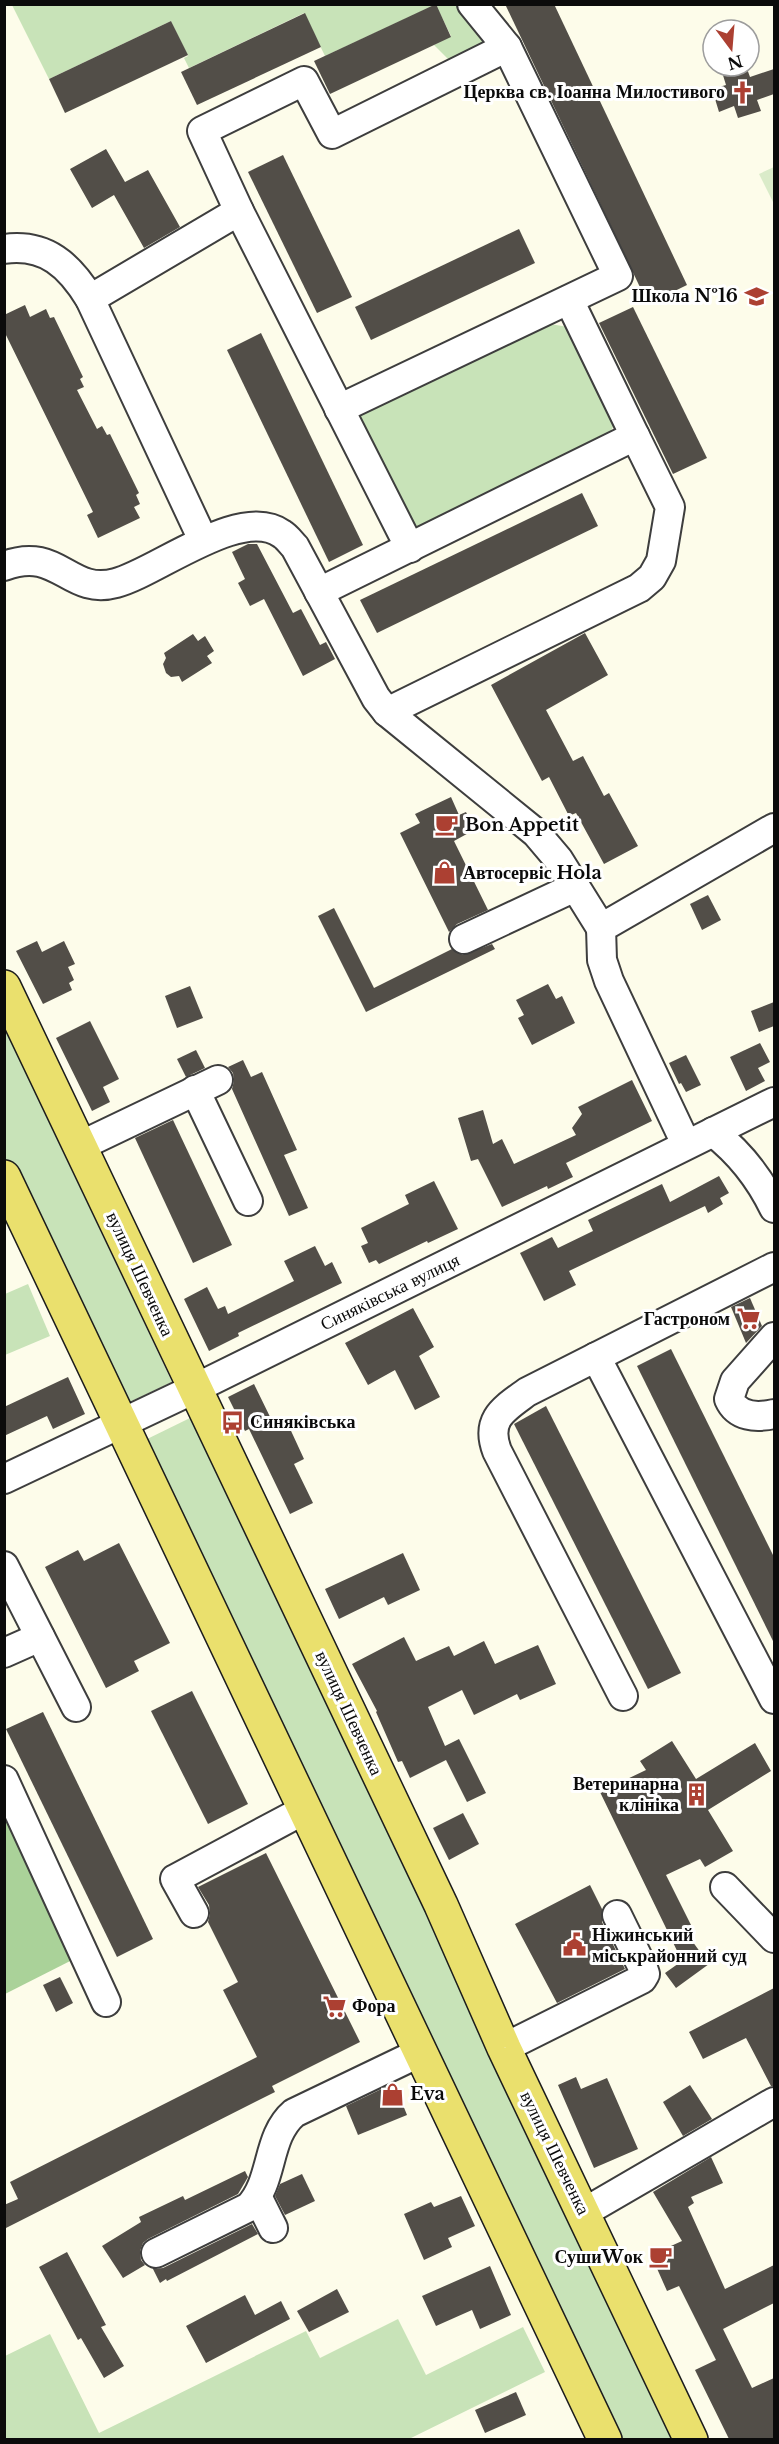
<svg xmlns="http://www.w3.org/2000/svg" width="779" height="2444" viewBox="0 0 779 2444" font-family="'Libre Baskerville',serif">
<rect width="100%" height="100%" fill="#fdfcea"/>
<g fill="#c8e3b8">
<path d="M12,5H435L325,56L304,13L189,68L184,58L188,56L171,21L49,79Z"/>
<path d="M436,5H469L486,41L485,47L454,65L434,45L451,36Z"/>
<path d="M550,324L568,327L614,414L613,427L607,438L414,531L356,422L360,412Z"/>
<path d="M4,1027L172,1382L121,1406L5,1158Z"/>
<path d="M28,1284L50,1336L5,1355V1294Z"/>
<path d="M190,1418L679,2439H613L139,1443Z"/>
<path d="M398,2319L426,2375L523,2327L545,2372L409,2439H5V2356L50,2334L99,2433L306,2331L320,2358Z"/>
</g>
<path fill="#aad299" d="M4,1797L82,1955L5,1994H4Z"/>
<path fill="#daebc9" d="M774,167V204L759,174Z"/>
<g fill="#524e48">
<path d="M436,4L451,37L330,94L314,61Z"/>
<path d="M505,4H554L687,285L648,304Z"/>
<path d="M305,13L321,47L197,105L181,72Z"/>
<path d="M171,21L188,55L65,113L49,79Z"/>
<path d="M741,66H746L750,77L774,69V94L757,100L761,111L738,118L734,106L719,112L712,89L726,85L722,72Z"/>
<path d="M106,149L125,182L148,170L180,227L144,248L114,195L92,208L70,169Z"/>
<path d="M283,155L352,297L317,313L248,172Z"/>
<path d="M519,229L535,263L371,340L355,307Z"/>
<path d="M25,305L30,317L46,309L50,318L54,317L83,377L80,379L84,387L77,390L97,429L102,426L107,435L110,434L139,493L136,495L140,504L134,507L140,518L98,538L87,515L93,512L4,331V315Z"/>
<path d="M633,307L707,458L673,474L599,323Z"/>
<path d="M261,333L363,545L329,562L227,350Z"/>
<path d="M582,493L598,526L377,633L360,600Z"/>
<path d="M248,544H257L293,613L301,609L320,645L326,642L335,659L303,676L264,599L250,606L238,583L245,579L232,552Z"/>
<path d="M585,633L608,675L546,710L573,761L583,756L604,796L609,793L638,846L604,864L576,813L569,816L549,777L542,781L491,685Z"/>
<path d="M193,634L198,641L205,636L214,651L207,656L212,663L182,682L179,676L171,677L166,673L163,664L166,658L164,653Z"/>
<path d="M451,797L459,815L466,812L474,830L454,841L488,910L457,924L449,932L400,833L420,823L415,814Z"/>
<path d="M708,895L721,920L702,930L690,904Z"/>
<path d="M334,908L374,988L452,949L463,955L492,944L495,949L366,1012L318,916Z"/>
<path d="M37,941L42,952L64,941L75,964L68,967L74,980L69,983L72,990L43,1004L16,951Z"/>
<path d="M548,984L556,999L562,996L575,1023L532,1045L518,1018L524,1015L516,1000Z"/>
<path d="M190,986L203,1018L177,1028L165,996Z"/>
<path d="M774,1002V1026L759,1032L751,1011Z"/>
<path d="M90,1021L119,1079L103,1087L110,1102L92,1111L56,1038Z"/>
<path d="M760,1043L770,1062L758,1068L765,1081L746,1091L730,1057Z"/>
<path d="M196,1050L205,1068L186,1077L177,1059Z"/>
<path d="M686,1055L701,1085L686,1092L681,1083L679,1084L669,1063Z"/>
<path d="M243,1060L251,1077L262,1072L297,1150L284,1155L308,1208L289,1216L232,1089L234,1081L233,1073L228,1067Z"/>
<path d="M632,1080L652,1121L566,1163L573,1177L548,1189L547,1186L502,1207L478,1159L471,1161L458,1118L483,1110L493,1144L502,1139L514,1164L576,1135L572,1128L582,1114L578,1107Z"/>
<path d="M173,1120L232,1245L193,1263L135,1138Z"/>
<path d="M719,1176L729,1193L720,1198L723,1204L708,1213L705,1206L569,1271L576,1285L544,1301L520,1253L552,1237L558,1248L593,1231L588,1220L662,1184L670,1202Z"/>
<path d="M434,1181L458,1229L428,1243L427,1241L379,1264L376,1260L369,1263L361,1246L368,1243L361,1228L409,1204L405,1195Z"/>
<path d="M315,1246L325,1266L332,1262L342,1283L238,1333L239,1336L209,1351L184,1299L207,1287L218,1309L225,1306L228,1314L294,1281L284,1261Z"/>
<path d="M750,1298L762,1326L746,1343L731,1307Z"/>
<path d="M413,1308L434,1347L419,1356L440,1397L415,1410L395,1370L368,1385L345,1343Z"/>
<path d="M671,1349L774,1557V1643L637,1366Z"/>
<path d="M68,1377L85,1414L53,1429L47,1416L4,1436V1407Z"/>
<path d="M254,1384L274,1425L286,1420L304,1459L294,1464L313,1503L290,1514L249,1429L245,1431L228,1397Z"/>
<path d="M546,1406L681,1673L648,1689L514,1424Z"/>
<path d="M119,1543L170,1643L134,1661L139,1671L106,1688L45,1567L78,1550L84,1561Z"/>
<path d="M403,1553L420,1590L388,1605L384,1597L339,1619L325,1589Z"/>
<path d="M404,1637L416,1661L449,1646L454,1656L484,1641L495,1664L538,1645L556,1684L520,1700L517,1694L474,1715L462,1690L428,1707L445,1746L459,1739L486,1793L467,1802L446,1760L410,1778L402,1761L398,1762L376,1712L377,1711L352,1664Z"/>
<path d="M192,1691L248,1804L208,1824L151,1711Z"/>
<path d="M43,1712L153,1939L117,1957L6,1729Z"/>
<path d="M672,1741L696,1779L755,1743L771,1771L708,1810L733,1851L705,1867L700,1859L666,1875L692,1927L684,1930L709,1964L676,1988L665,1973L682,1961L600,1792L646,1770L640,1761Z"/>
<path d="M463,1813L479,1844L449,1860L433,1828Z"/>
<path d="M266,1853L360,2042L272,2086L275,2092L4,2229V2205L18,2199L10,2182L257,2057L223,1990L238,1982L208,1922L210,1914L209,1905L198,1887Z"/>
<path d="M590,1885L602,1909V1922L625,1969L557,2003L515,1924Z"/>
<path d="M60,1977L73,2003L56,2012L43,1985Z"/>
<path d="M774,1988V2086H771L746,2038L703,2059L689,2032Z"/>
<path d="M576,2077L581,2089L607,2078L638,2149L594,2168L558,2085Z"/>
<path d="M394,2083L407,2115L358,2135L346,2106Z"/>
<path d="M690,2085L712,2119L683,2136L663,2102Z"/>
<path d="M711,2157L723,2183L691,2197L694,2203L688,2207L725,2289L774,2265V2303L723,2329L752,2388L774,2378V2439H729L695,2370L716,2360L679,2286L667,2291L651,2255L682,2241L653,2192Z"/>
<path d="M245,2171L248,2177L238,2194L148,2239L143,2243L140,2251L141,2260L145,2265L123,2278L102,2246L141,2222L139,2217L183,2196L185,2200Z"/>
<path d="M302,2174L315,2201L285,2215L275,2196L280,2184Z"/>
<path d="M461,2196L475,2226L448,2238L452,2247L424,2260L404,2214L431,2202L434,2207Z"/>
<path d="M252,2224L258,2234L167,2281L166,2279L160,2283L153,2269L163,2268Z"/>
<path d="M67,2252L106,2325L101,2327L124,2366L104,2378L81,2338L78,2340L39,2267Z"/>
<path d="M490,2266L511,2315L480,2329L472,2310L436,2326L422,2296Z"/>
<path d="M337,2289L349,2312L309,2332L297,2311Z"/>
<path d="M245,2295L255,2315L281,2301L290,2319L206,2363L186,2326Z"/>
<path d="M516,2392L526,2415L485,2433L475,2410Z"/>
</g>
<g fill="none" stroke-linecap="round" stroke-linejoin="round">
<defs>
<g id="minor">
<path d="M239,211L410,548"/>
<path d="M4,249C46,243 70,266 90,299L203,540"/>
<path d="M90,299L239,211L202,131L304,81L332,134L507,47"/>
<path d="M569,300L635,436"/>
<path d="M339,409L618,276L507,47L472,4"/>
<path d="M4,566C59,545 68,596 116,583C156,573 241,504 282,534C287,537 291,543 295,547L376,698L387,712L536,833L558,859L601,928"/>
<path d="M319,592L635,436L670,507L661,561L652,577L639,588L387,712"/>
<path d="M464,939L575,887"/>
<path d="M195,1090L248,1201"/>
<path d="M713,1132C740,1153 759,1177 774,1208"/>
<path d="M686,1144L609,981L602,960L601,928L774,828"/>
<path d="M80,1146L218,1080"/>
<path d="M774,1337L735,1381L729,1399C737,1417 756,1418 774,1414"/>
<path d="M596,1357L774,1699"/>
<path d="M4,1479L194,1389L774,1102"/>
<path d="M4,1566L76,1707"/>
<path d="M4,1653L40,1637"/>
<path d="M623,1696L497,1451C485,1419 504,1409 527,1392L774,1267"/>
<path d="M4,1780L106,2002"/>
<path d="M725,1887L774,1938"/>
<path d="M194,1913L175,1879L304,1810"/>
<path d="M504,2048L642,1979L645,1974L643,1968L617,1915"/>
<path d="M258,2198L273,2228"/>
<path d="M583,2213L774,2102"/>
<path d="M156,2253L249,2207C274,2181 266,2137 294,2113L419,2053"/>
</g>
<g id="major">
<path d="M4,987L441,1905L504,2048L691,2440"/>
<path d="M4,1177L605,2440"/>
</g>
</defs>
<use href="#minor" stroke="#3e3e3e" stroke-width="32"/>
<use href="#major" stroke="#1c1c1c" stroke-width="36"/>
<use href="#minor" stroke="#fff" stroke-width="28"/>
<use href="#major" stroke="#eae06d" stroke-width="33"/>
</g>
<defs>
<symbol id="church-bare" viewBox="-9 -9 18 18"><path d="M-1.2-6h2.4v3.5h3.3v2.4h-3.3V6h-2.4V-.1h-3.3v-2.4h3.3Z" fill="#ac4032" stroke="#fff" stroke-width="2.5" paint-order="stroke"/></symbol>
<symbol id="school-bare" viewBox="-9 -9 18 18"><path d="M0-5L7-2L0 1L-7-2ZM-4 1L0 2.5L4 1V4Q0 6-4 4Z" fill="#ac4032" stroke="#fff" stroke-width="2.5" paint-order="stroke"/></symbol>
<symbol id="cafe-bare" viewBox="-9 -9 18 18"><path d="M-5.5-4.5H6V0H3Q3 3.5 0 3.5H-2.5Q-5.5 3.5-5.5 0ZM3-3.2v2h1.7v-2ZM-6 4.5H4V6H-6Z" fill="#ac4032" stroke="#fff" stroke-width="2.5" paint-order="stroke"/></symbol>
<symbol id="shop-bare" viewBox="-9 -9 18 18"><path d="M-5-2.5h2.3a2.7 3.5 0 0 1 5.4 0H5L5.5 6h-11ZM-1.5-2.5h3a1.5 2.3 0 0 0-3 0Z" fill="#ac4032" stroke="#fff" stroke-width="2.5" paint-order="stroke"/></symbol>
<symbol id="supermarket-bare" viewBox="-9 -9 18 18"><path d="M-6-5.5h2.5l.6 2H6L4.5 2H-2.5L-4.4-4H-6ZM-1.5 3.2a1.3 1.3 0 1 0 .1 0ZM3 3.2a1.3 1.3 0 1 0 .1 0Z" fill="#ac4032" stroke="#fff" stroke-width="2.5" paint-order="stroke"/></symbol>
<symbol id="bus-bare" viewBox="-9 -9 18 18"><path d="M-5-6H5V4H4V6H2V4H-2V6H-4V4H-5ZM-3.5-4V0h7V-4ZM-3.5 1.2v1.5H-2V1.2ZM2 1.2v1.5H3.5V1.2Z" fill="#ac4032" stroke="#fff" stroke-width="2.5" paint-order="stroke"/></symbol>
<symbol id="building-bare" viewBox="-9 -9 18 18"><path d="M-4-6H4V6H1V3H-1V6H-4ZM-2.5-4.3h1.7v1.8h-1.7ZM.8-4.3h1.7v1.8H.8ZM-2.5-1h1.7V.8h-1.7ZM.8-1h1.7V.8H.8Z" fill="#ac4032" stroke="#fff" stroke-width="2.5" paint-order="stroke"/></symbol>
<symbol id="civic-bare" viewBox="-9 -9 18 18"><path d="M-.6-6.5H3V-4.5H.6V-3L4-1V1h2V6H-6V1h2V-1L-.6-3ZM-1.2 2.5V6h2.4V2.5Z" fill="#ac4032" stroke="#fff" stroke-width="2.5" paint-order="stroke"/></symbol>
</defs>
<g fill-rule="evenodd">
<use href="#church-bare" x="726" y="76" width="33" height="33"/>
<use href="#school-bare" x="740" y="280" width="33" height="33"/>
<use href="#cafe-bare" x="430" y="808" width="33" height="33"/>
<use href="#shop-bare" x="428" y="856" width="33" height="33"/>
<use href="#supermarket-bare" x="732" y="1302" width="33" height="33"/>
<use href="#bus-bare" x="216" y="1406" width="33" height="33"/>
<use href="#building-bare" x="680" y="1778" width="33" height="33"/>
<use href="#civic-bare" x="558" y="1928" width="33" height="33"/>
<use href="#supermarket-bare" x="318" y="1990" width="33" height="33"/>
<use href="#shop-bare" x="376" y="2078" width="33" height="33"/>
<use href="#cafe-bare" x="644" y="2240" width="33" height="33"/>
</g>
<g text-anchor="middle" stroke-width="6" stroke-linejoin="round" paint-order="stroke">
<g font-size="18" font-weight="bold" fill="#0b0b0b" stroke="#fff" text-anchor="start">
<text x="725" y="98" text-anchor="end">Церква св. Іоанна Милостивого</text>
<text x="738" y="302" text-anchor="end">Школа №16</text>
<text x="465" y="831">Bon Appetit</text>
<text x="463" y="879">Автосервіс Hola</text>
<text x="730" y="1325" text-anchor="end">Гастроном</text>
<text x="250" y="1428">Синяківська</text>
<text x="679" y="1790" text-anchor="end">Ветеринарна<tspan x="679" dy="21">клініка</tspan></text>
<text x="592" y="1941">Ніжинський<tspan x="592" dy="21">міськрайонний суд</tspan></text>
<text x="352" y="2012">Фора</text>
<text x="410" y="2100">Eva</text>
<text x="643" y="2263" text-anchor="end">СушиWок</text>
</g>
<g font-size="18" fill="#0b0b0b" stroke="#fff">
<text transform="translate(140 1274) rotate(65)" y="6">вулиця Шевченка</text>
<text transform="translate(390 1292) rotate(-26)" y="6">Синяківська вулиця</text>
<text transform="translate(349 1713) rotate(65)" y="6">вулиця Шевченка</text>
<text transform="translate(555 2153) rotate(64)" y="6">вулиця Шевченка</text>
</g>
</g>
<rect width="779" height="2444" fill="none" stroke="#0b0b0b" stroke-width="12"/>
<g transform="translate(731 48) rotate(164)"><circle r="28" fill="#ffffff" stroke="#9d9d9d" stroke-width="1.5"/>
<path d="M0-4.5L10 22L0 15L-10 22Z" fill="#ac4032"/>
<text y="-9" font-size="16" font-weight="bold" text-anchor="middle" fill="#0b0b0b">N</text>
</g>
</svg>
